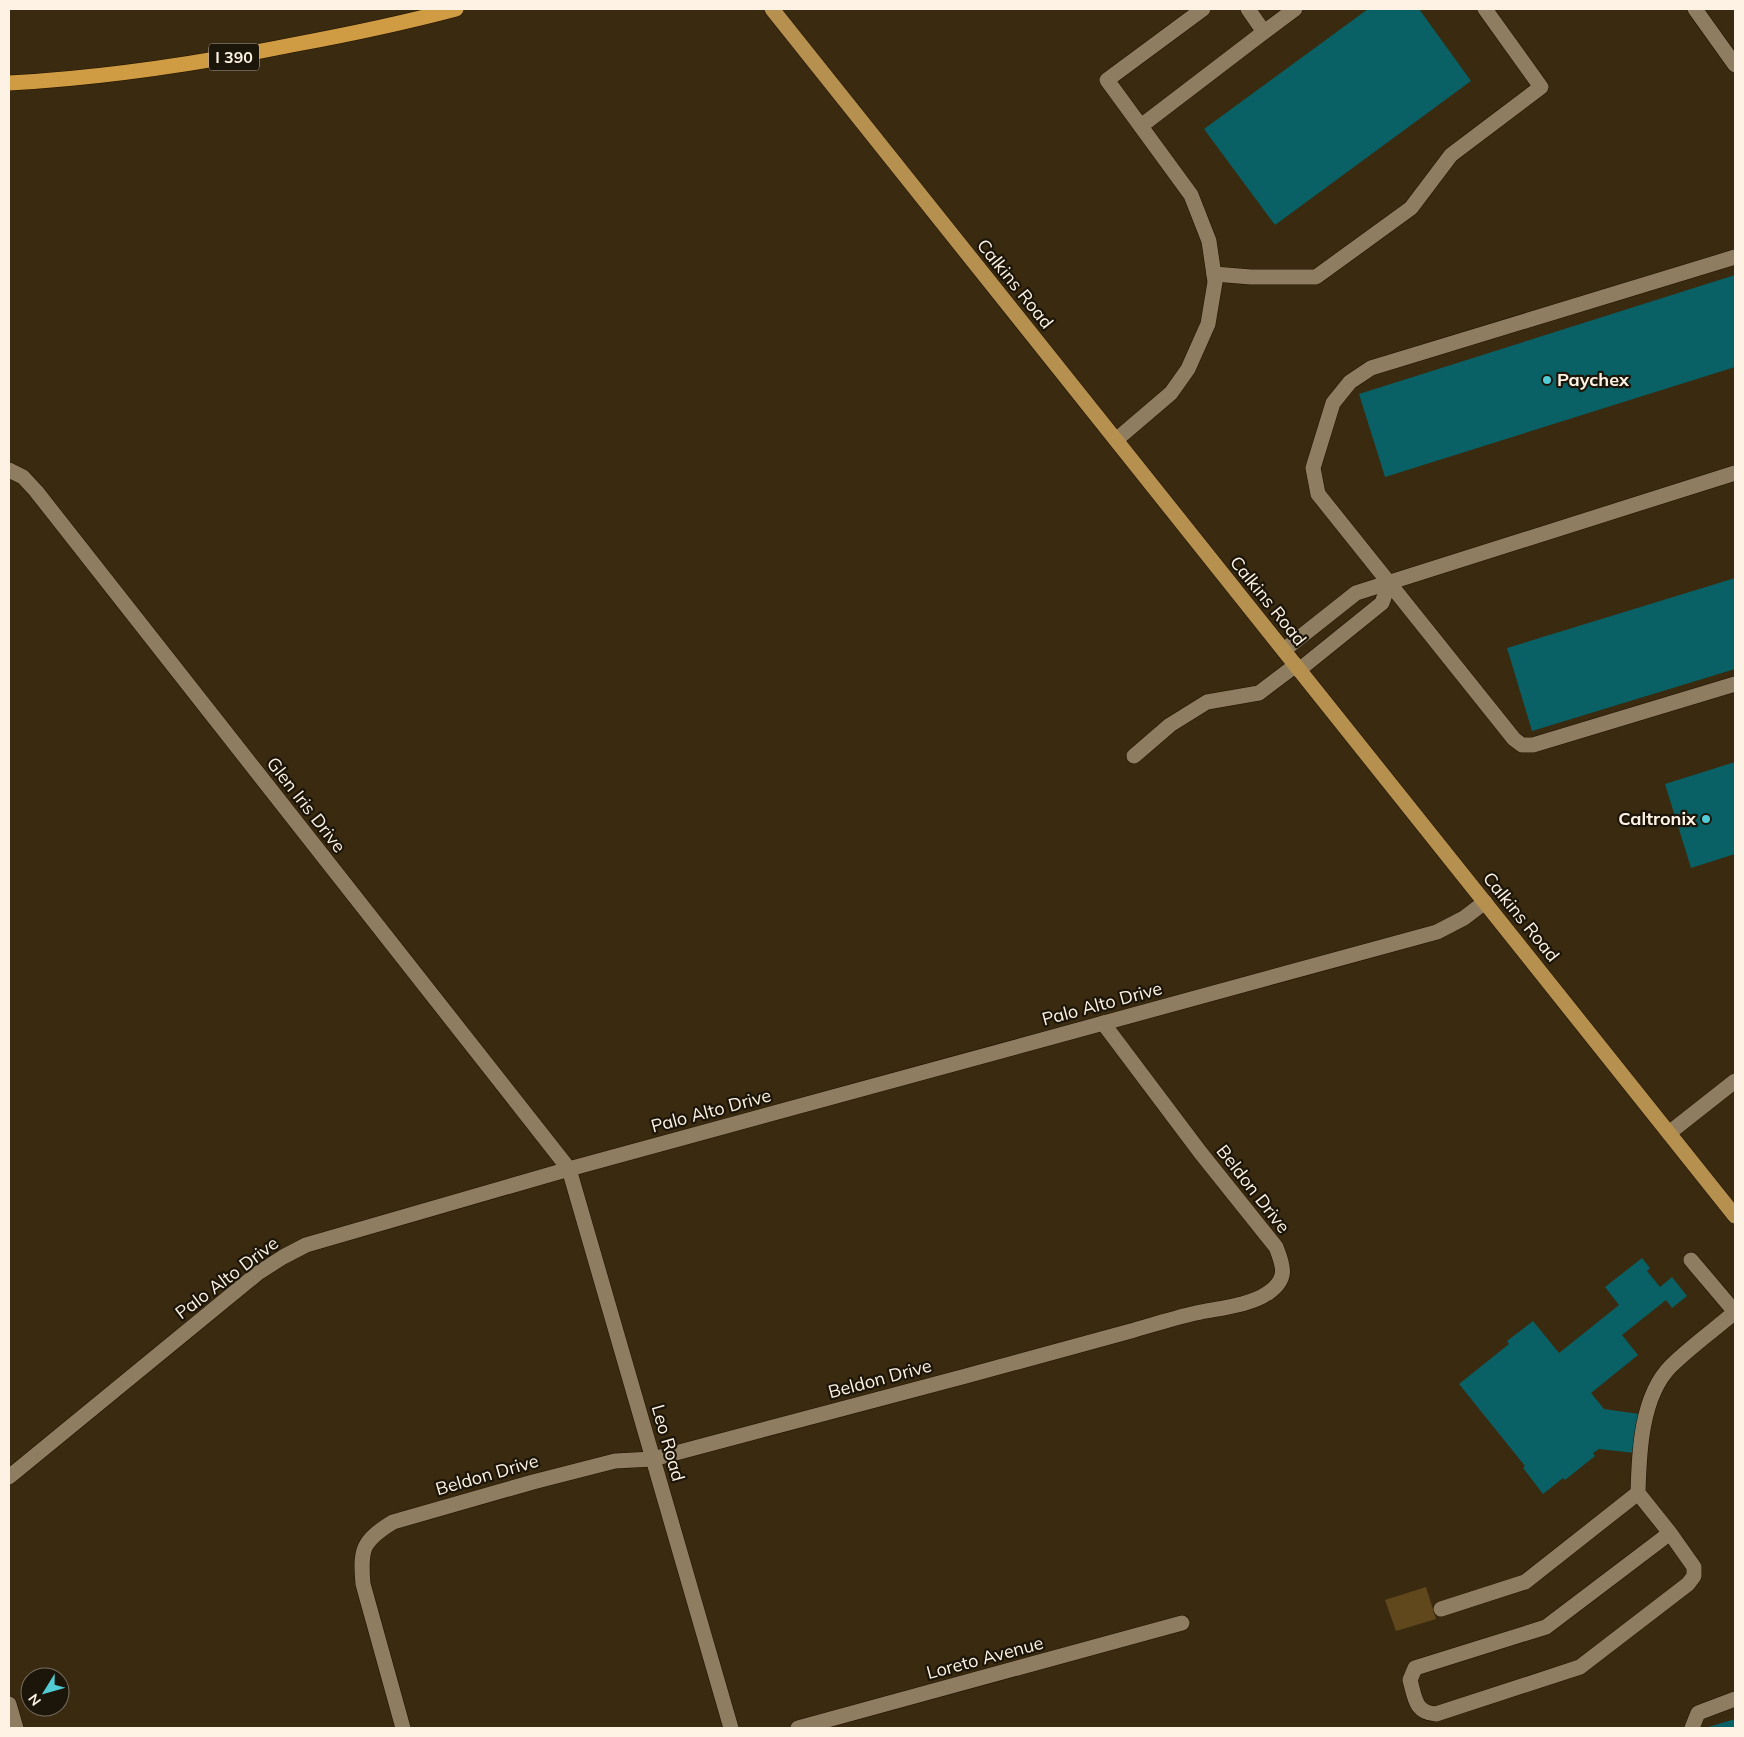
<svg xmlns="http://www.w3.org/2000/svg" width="1744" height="1737" viewBox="0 0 1744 1737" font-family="Mulish,sans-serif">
<rect width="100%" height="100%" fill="#3a2a10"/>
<path fill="#60471c" d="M1426,1587L1436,1619L1396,1631L1385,1600Z"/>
<g fill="#096065">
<path d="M1368,9H1419L1471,81L1275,225L1204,129Z"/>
<path d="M1735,275V367L1385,477L1359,394Z"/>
<path d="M1735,578V669L1532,731L1507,648Z"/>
<path d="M1735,762V854L1691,868L1665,784Z"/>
<path d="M1642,1258L1650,1268L1647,1271L1660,1287L1672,1277L1687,1296L1672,1308L1666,1300L1622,1335L1638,1355L1591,1393L1604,1409L1639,1414L1635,1453L1599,1449L1593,1453L1595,1456L1565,1480L1563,1478L1543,1494L1523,1468L1525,1466L1459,1384L1509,1344L1507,1341L1533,1321L1559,1353L1619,1305L1605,1287Z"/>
<path d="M1735,1719V1728H1705Z"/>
</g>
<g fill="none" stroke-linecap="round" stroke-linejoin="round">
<defs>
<g id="minor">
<path d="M1695,9L1735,65"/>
<path d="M1264,32L1295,9"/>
<path d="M1141,126L1264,32L1248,9"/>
<path d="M1735,257L1371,368L1350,382L1333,403L1313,468L1318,494L1514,739L1522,745H1533L1735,684"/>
<path d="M1214,274L1251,277H1316L1411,208L1451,155L1541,87L1485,9"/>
<path d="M1116,440L1171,393L1188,369L1208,324L1215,282L1209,241L1191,195L1107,80L1203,9"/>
<path d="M9,470L23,477L36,491L569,1169L731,1728"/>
<path d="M1284,650L1356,593L1735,473"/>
<path d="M1299,670L1382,603L1389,583"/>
<path d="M1134,756L1170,725L1207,702L1259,693L1296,665"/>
<path d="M1669,1133L1735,1081"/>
<path d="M1691,1260L1735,1312"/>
<path d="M9,1477L258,1273L283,1257L306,1245L569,1169L1437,932L1464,918L1485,902"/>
<path d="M1670,1533L1546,1627L1415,1668L1410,1680C1415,1698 1415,1713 1436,1714L1580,1667L1688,1584L1694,1576V1567L1670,1533L1638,1493C1639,1453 1641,1396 1671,1366C1690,1347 1714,1330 1735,1312"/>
<path d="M1441,1609L1525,1582L1638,1493"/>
<path d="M9,1704L16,1728"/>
<path d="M403,1728L363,1584C360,1549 362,1541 393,1522L533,1482L615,1461L653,1459C813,1417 972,1375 1131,1331C1152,1325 1174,1318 1196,1313C1219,1308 1249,1306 1268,1293C1288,1279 1284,1267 1276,1247L1200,1152L1103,1023"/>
<path d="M798,1728L1182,1623"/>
<path d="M1692,1728L1698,1713L1735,1699"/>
</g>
<path id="major" d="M772,9L1735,1216"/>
<path id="highway" d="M9,83C106,78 202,63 297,44C351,34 403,23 456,9"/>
</defs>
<use href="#minor" stroke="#211200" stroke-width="16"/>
<use href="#major" stroke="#211200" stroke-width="16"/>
<use href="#highway" stroke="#211200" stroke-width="16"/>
<use href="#minor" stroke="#8f7d61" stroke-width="15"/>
<use href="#major" stroke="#b5904f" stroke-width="15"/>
<use href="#highway" stroke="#cf9c43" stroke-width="15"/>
</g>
<g fill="#51ccd4" stroke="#1c1509" stroke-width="2">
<circle cx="1547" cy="380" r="5"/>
<circle cx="1706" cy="819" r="5"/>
</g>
<g text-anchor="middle" stroke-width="4.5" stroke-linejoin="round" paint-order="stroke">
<rect fill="#1c1509" stroke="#bab0a2" stroke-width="1" x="209" y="43.5" width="50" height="27" rx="4"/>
<g font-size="16" font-weight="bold" fill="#fdf2e3">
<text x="234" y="63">I 390</text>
</g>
<g font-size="18" fill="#fdf2e3" stroke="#1c1509">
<text transform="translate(1015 284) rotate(51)" y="6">Calkins Road</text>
<text transform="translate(1268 601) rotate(51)" y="6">Calkins Road</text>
<text transform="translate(306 805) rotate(52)" y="6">Glen Iris Drive</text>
<text transform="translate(1521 917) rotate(51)" y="6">Calkins Road</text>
<text transform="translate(1102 1004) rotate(-15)" y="6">Palo Alto Drive</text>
<text transform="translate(711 1111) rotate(-15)" y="6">Palo Alto Drive</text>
<text transform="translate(1253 1189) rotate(52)" y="6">Beldon Drive</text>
<text transform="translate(227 1278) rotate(-37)" y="6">Palo Alto Drive</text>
<text transform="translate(880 1379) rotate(-15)" y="6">Beldon Drive</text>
<text transform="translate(668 1443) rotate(74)" y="6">Leo Road</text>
<text transform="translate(487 1475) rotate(-16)" y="6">Beldon Drive</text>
<text transform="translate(985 1658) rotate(-15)" y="6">Loreto Avenue</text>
</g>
<g font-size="18" font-weight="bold" fill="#fdf2e3" stroke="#1c1509" text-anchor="start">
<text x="1557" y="386">Paychex</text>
<text x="1696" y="825" text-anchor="end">Caltronix</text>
</g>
</g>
<rect width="1744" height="1737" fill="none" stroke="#fdf2e3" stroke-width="20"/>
<g transform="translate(45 1692) rotate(233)"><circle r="24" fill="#1c1509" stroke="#766d60"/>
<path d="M0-4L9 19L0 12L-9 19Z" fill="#51ccd4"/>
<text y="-8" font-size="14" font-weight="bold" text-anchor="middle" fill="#fdf2e3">N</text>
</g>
</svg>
